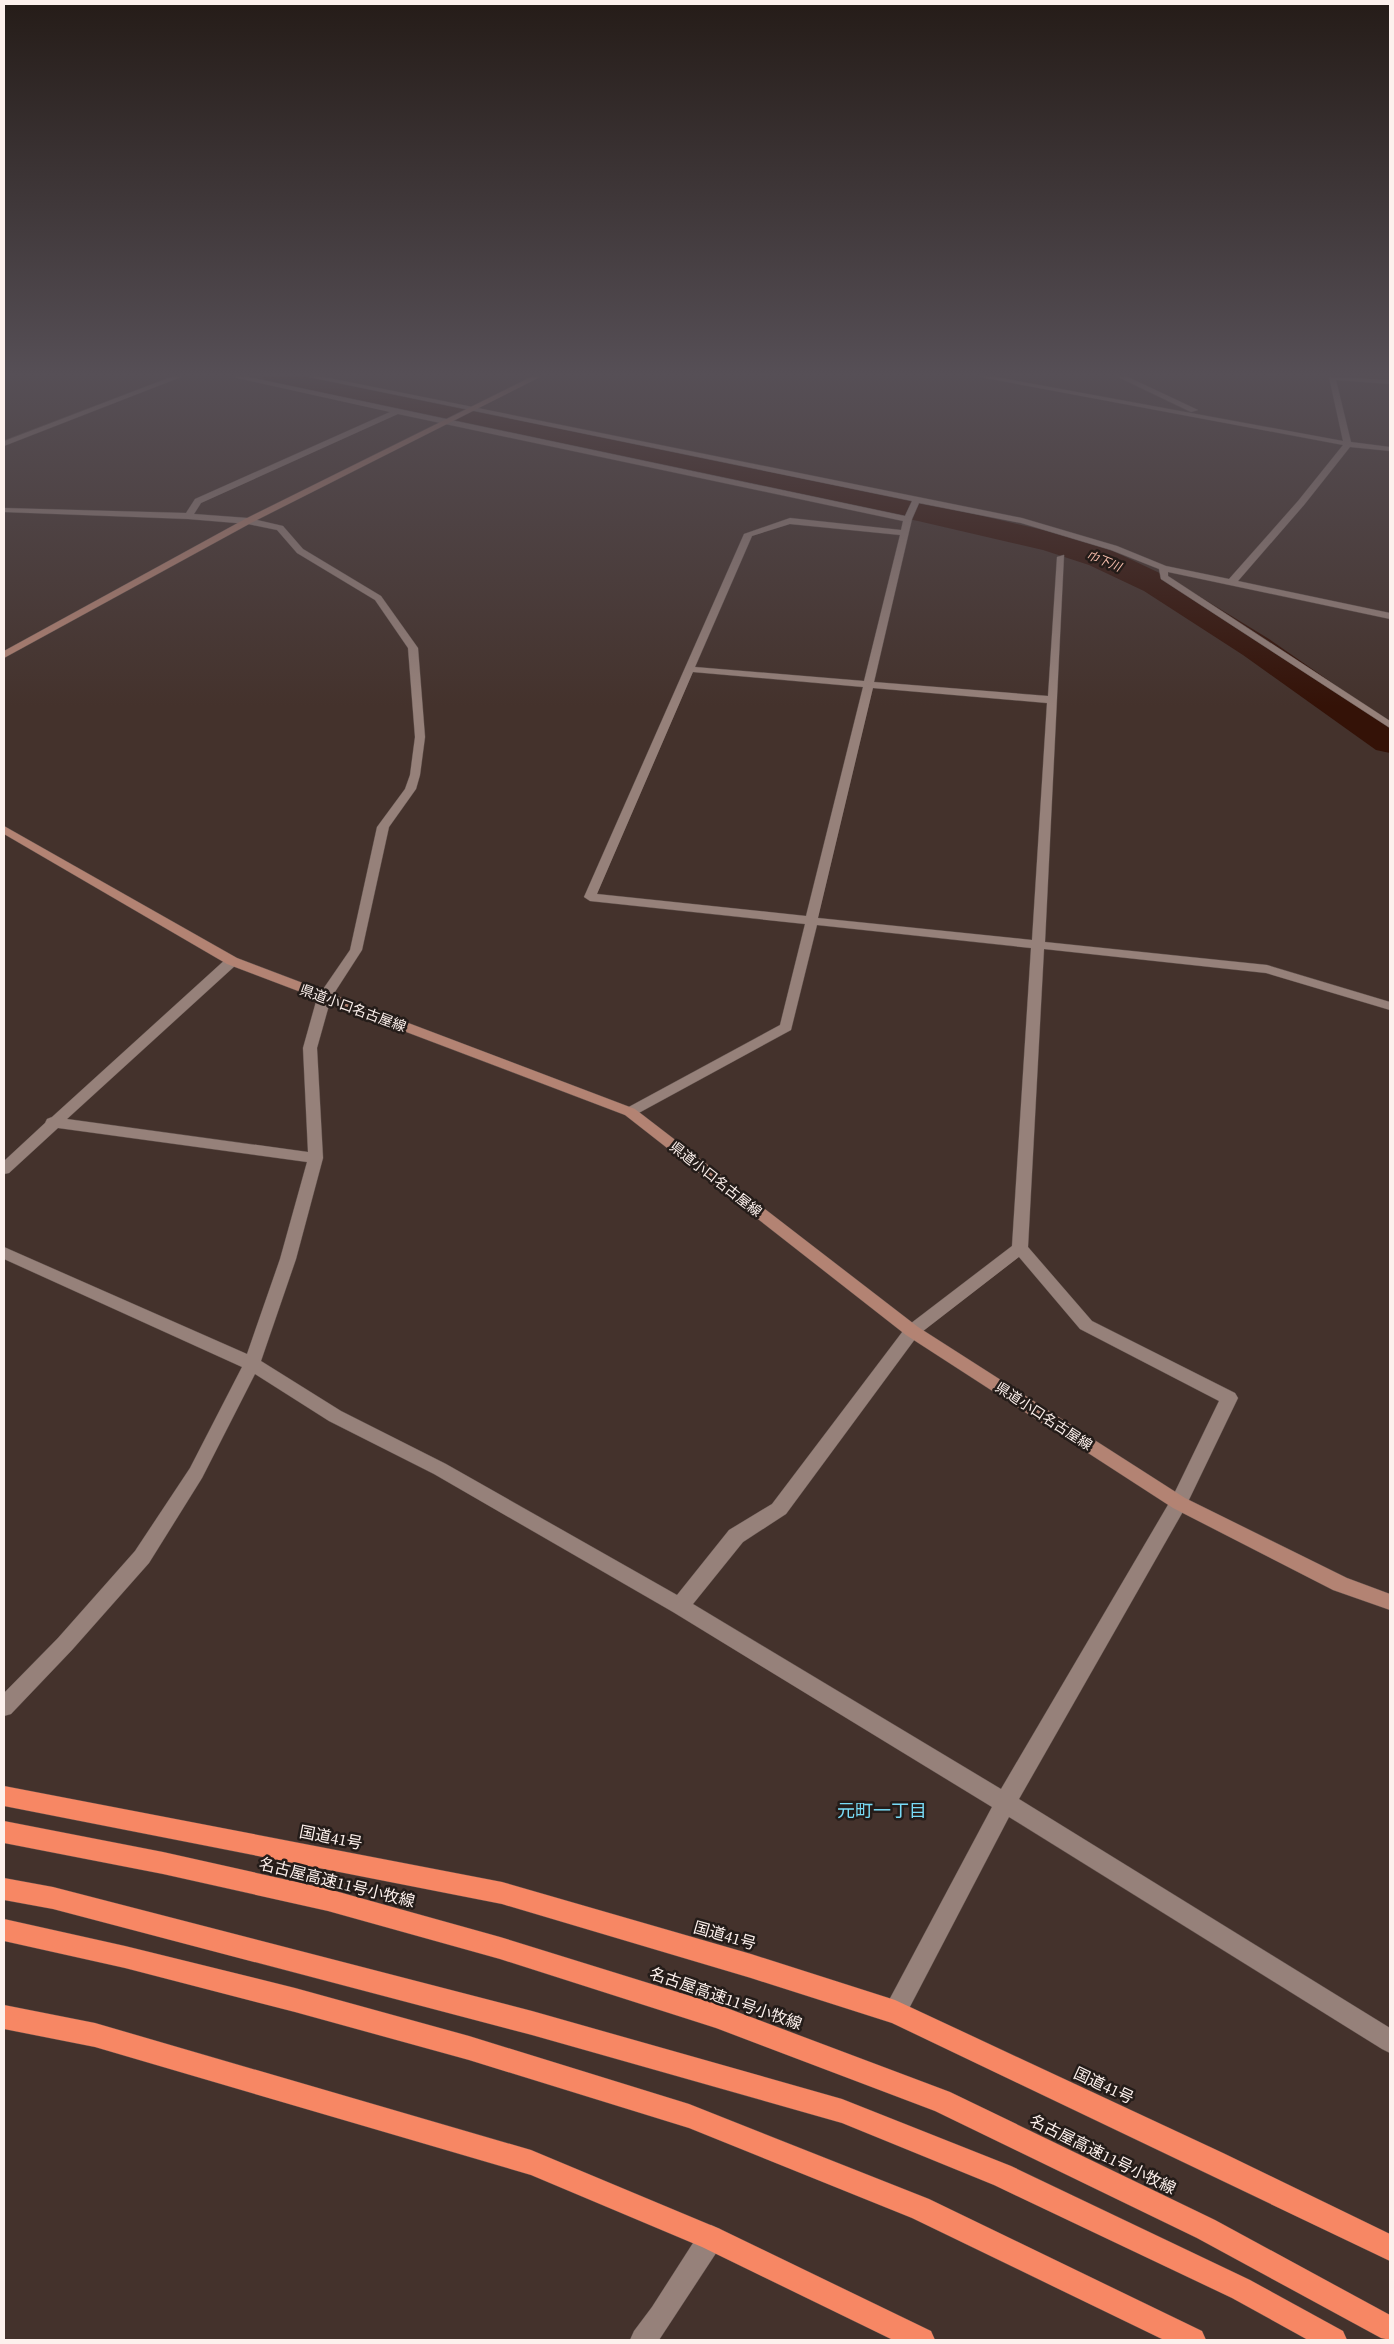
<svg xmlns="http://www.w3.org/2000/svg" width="1394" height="2344" viewBox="0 0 1394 2344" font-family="'Source Serif 4','Noto Sans JP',serif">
<rect width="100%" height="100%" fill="#44322c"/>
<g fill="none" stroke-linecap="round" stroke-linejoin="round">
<path fill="#341207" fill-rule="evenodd" d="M262,377H316L918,501L1065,535L1113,551L1168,577L1269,639L1390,723V753L1376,750L1243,655L1144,591L1089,565L1043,550L918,521L275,385L266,383Z"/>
<defs>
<g id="street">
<path d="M171,377H181L4,446V441Z"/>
<path d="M233,377H248L905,516L912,501L309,377H324L1022,518L1117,546L1166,566L1229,579L1298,501L1343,445L980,377H996L1343,441L1329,377L1390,380V384L1336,380L1351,442L1390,447V451L1350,447L1304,505L1238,581L1390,613V619L1168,572V576L1390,721V728L1161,579L1159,569L1111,550L1021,523L919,503L912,519L874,682L1048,696L1057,557L1064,555L1045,942L1267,965L1390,1002V1010L1266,973L1044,949L1028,1247L1092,1321L1235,1393L1238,1398L1185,1508L1019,1799L1390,2028V2053L1382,2049L1009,1817L903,2020L895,2024L887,2020L883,2012L887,2004L992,1807L673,1612L434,1474L329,1421L255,1374L202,1478L149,1563L72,1650L11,1714L4,1716V1693L58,1638L135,1551L190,1468L242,1367L4,1259V1247L247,1354L280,1259L307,1162L58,1128L9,1173L4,1174V1161L45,1123L47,1119L52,1117L227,958H237L238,961L237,964L67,1119L308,1152L303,1048L317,998L350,950L377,827L405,789L410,775L415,737L408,648L375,600L297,553L277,530L248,524L188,519L4,512V508L186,513L195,499L390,412ZM398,414L903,521L901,530L790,518L744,534L584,897L590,901L805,924L780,1025L625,1109L623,1112L625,1115H635L791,1030L817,925L1031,948L1012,1246L906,1327L772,1504L729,1530L677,1595L446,1464L341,1411L261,1361L296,1259L323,1158L317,1048L331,998L362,950L389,827L416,789L420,775L425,737L418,648L381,596L303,549L283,526L248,518L194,514L201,503ZM790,524L900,535L864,681L695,667L752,536ZM693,672L863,687L806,916L597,894ZM873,688L1047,703L1032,940L818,918ZM1019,1257L1080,1329L1219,1401L1172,1498L1001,1789L693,1604L743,1542L786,1514L918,1335Z"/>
<path d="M1118,377H1128L1198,410L1191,412Z"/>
<path d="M711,2225L720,2229L724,2238L720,2247L659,2340H630L634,2331L652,2307L702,2229Z"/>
</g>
<g id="secondary">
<path d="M531,377H540L251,523L4,658V651L245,519Z"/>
<path d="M4,826L237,958L635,1109L918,1327L1185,1498L1347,1578L1390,1594V1610L1333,1590L1173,1508L906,1335L625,1115L227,964L4,834Z"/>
</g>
<g id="highway">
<path d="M4,1786L502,1882L751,1954L895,2000L1223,2153L1390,2234V2261L892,2023L751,1978L502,1904L4,1806Z"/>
<path d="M4,1821L163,1852L328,1889L500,1937L716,2004L950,2092L1215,2220L1390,2315V2340L1381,2338L1197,2238L935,2111L716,2028L500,1959L328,1911L163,1874L4,1843Z"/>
<path d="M4,1878L53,1887L532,2011L842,2099L1011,2166L1250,2280L1343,2331L1347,2340H1308L1232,2298L994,2185L842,2123L532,2035L53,1909L4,1900Z"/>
<path d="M4,1919L125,1946L295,1988L469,2036L689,2104L929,2199L1202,2331L1206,2340H1164L912,2218L689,2128L469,2060L295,2012L125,1968L4,1941Z"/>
<path d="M4,2005L95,2023L531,2150L720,2229L931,2331L935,2340H893L702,2247L531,2175L95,2047L4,2029Z"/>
</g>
</defs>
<use href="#street" stroke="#5d4e49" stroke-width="1"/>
<use href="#secondary" stroke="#5d4e49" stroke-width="1"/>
<use href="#highway" stroke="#5d4e49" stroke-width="1"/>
<use href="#street" fill="#96817a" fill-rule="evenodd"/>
<use href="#secondary" fill="#b38373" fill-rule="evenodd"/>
<use href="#highway" fill="#f78764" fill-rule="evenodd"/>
</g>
<linearGradient id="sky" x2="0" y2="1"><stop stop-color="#251c18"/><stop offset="0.53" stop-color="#564f56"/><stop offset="1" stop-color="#564f56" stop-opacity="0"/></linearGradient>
<rect width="1394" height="706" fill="url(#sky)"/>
<g text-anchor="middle" stroke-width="5" stroke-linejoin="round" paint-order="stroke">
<g font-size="12" font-style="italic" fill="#fac0ae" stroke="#241c19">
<text transform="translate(1104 561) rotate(22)" y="4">巾下川</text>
</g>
<g font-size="14" fill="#fdf1ed" stroke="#241c19">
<text transform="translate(353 1008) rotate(20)" y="5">県道小口名古屋線</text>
<text transform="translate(716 1179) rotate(38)" y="5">県道小口名古屋線</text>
<text transform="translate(1044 1416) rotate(33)" y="5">県道小口名古屋線</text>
</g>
<g font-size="16" fill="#fdf1ed" stroke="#241c19">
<text transform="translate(331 1837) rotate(11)" y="6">国道41号</text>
<text transform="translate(337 1882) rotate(14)" y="6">名古屋高速11号小牧線</text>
<text transform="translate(725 1935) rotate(16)" y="6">国道41号</text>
<text transform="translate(726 1998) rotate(19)" y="6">名古屋高速11号小牧線</text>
<text transform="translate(1104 2085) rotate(25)" y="6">国道41号</text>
<text transform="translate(1103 2154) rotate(26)" y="6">名古屋高速11号小牧線</text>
</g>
<g font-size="18" fill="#78dbf6" stroke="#241c19">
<text x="882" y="1817">元町一丁目</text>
</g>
</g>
<rect width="1394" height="2344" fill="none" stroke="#fdf1ed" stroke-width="10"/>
</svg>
